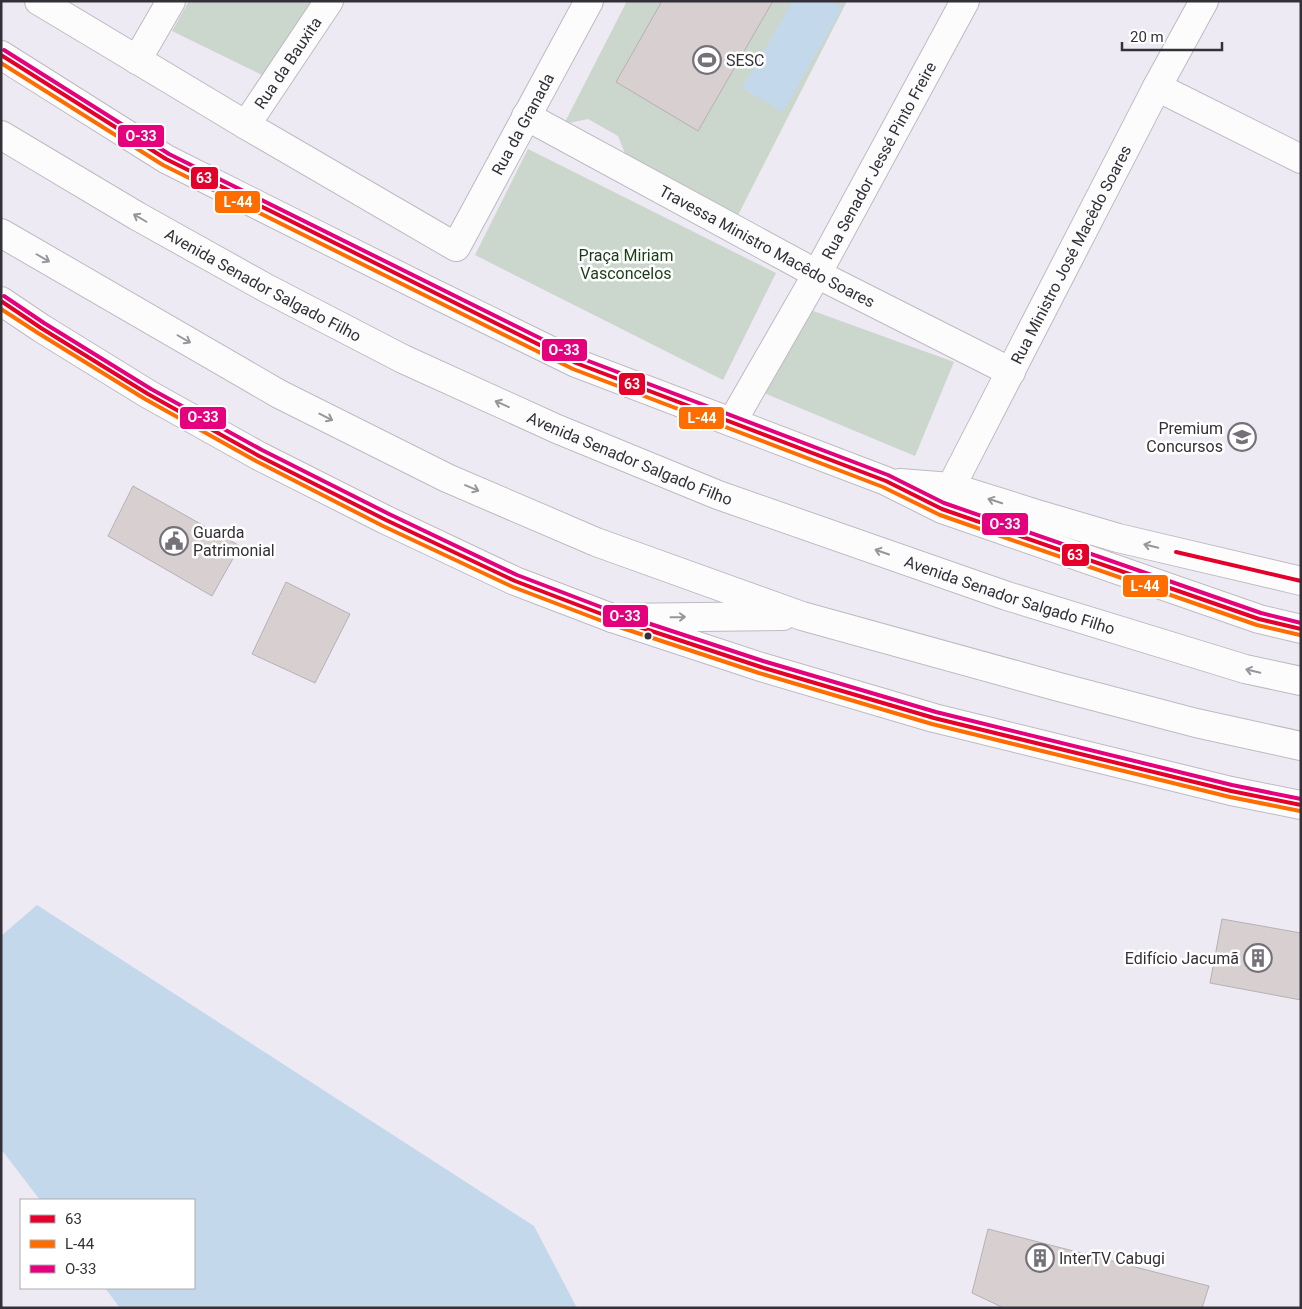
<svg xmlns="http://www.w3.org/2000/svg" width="1302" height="1309" viewBox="0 0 1302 1309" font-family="Roboto,sans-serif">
<rect width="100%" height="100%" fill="#eeeaf3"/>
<g fill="#cbd6cc">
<path d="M189,1H315L264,76L172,31Z"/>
<path d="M627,1H847L734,223L630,166L618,136L588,119L564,124Z"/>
<path d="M528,149L776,273L723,380L475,255Z"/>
<path d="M805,308L954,362L915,456L764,393Z"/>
</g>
<g fill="#c3d8eb">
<path d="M793,1H830L842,8L783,112L742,88Z"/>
<path d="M37,905L534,1226L577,1308H120L105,1288H194V1200H40L1,1149V936Z"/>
</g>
<g fill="#d7cfd0" stroke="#b6b1b3">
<path d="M662,1H773L698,131L616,82Z"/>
<path d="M133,486L240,546L212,596L108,536Z"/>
<path d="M286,582L350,614L315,683L252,654Z"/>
<path d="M1222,919L1301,933V1000L1210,983Z"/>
<path d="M988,1229L1209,1286L1202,1308H1004L972,1293Z"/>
</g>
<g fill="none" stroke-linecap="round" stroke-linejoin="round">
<defs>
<g id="minor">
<path id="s1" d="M39,1L246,125L456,247L589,1"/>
<path d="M137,60L171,1"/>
<path d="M1157,87L1301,159"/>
<path id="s2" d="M526,116L817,274L1011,372"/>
<path id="s3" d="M246,125L329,1"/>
<path id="s4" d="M732,422L817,274L965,1"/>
<path id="s5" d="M943,509L951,487L1157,87L1204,1"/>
</g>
<g id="major">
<path d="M1,55L166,159L433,293L576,363L886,481L942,509L1259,619L1301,629"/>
<path d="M1,301L41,328L148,394L259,456L386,520L515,581L612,618L761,667L934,718L1231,791L1301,805"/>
<path d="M900,483L951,487L1037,514L1118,538L1301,581"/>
</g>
<g id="highway">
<path id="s6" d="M1,135L137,216L266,288L403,359L557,429L718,495L1007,596L1245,669L1301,681"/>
<path d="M1,233L279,394L447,478L596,542L802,616L1059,687L1196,723L1301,746"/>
<path d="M612,618L783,616"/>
</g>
</defs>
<use href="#minor" stroke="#bebac2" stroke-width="30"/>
<use href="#major" stroke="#bebac2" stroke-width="30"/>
<use href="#highway" stroke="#bebac2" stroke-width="30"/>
<use href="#minor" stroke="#fcfcfd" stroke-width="28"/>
<use href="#major" stroke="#fcfcfd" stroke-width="28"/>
<use href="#highway" stroke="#fcfcfd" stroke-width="28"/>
<defs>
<g id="bus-1">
<path d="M1,55L166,159L576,363L886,481L942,509L1259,619L1301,629"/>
<path d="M1,301L41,328L148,394L259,456L386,520L515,581L612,618L761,667L934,718L1231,791L1301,805"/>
<path d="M1176,552L1301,581"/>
</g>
<g id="bus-2">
<path d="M1,63L163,165L573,369L883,487L940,515L1257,625L1300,635"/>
<path d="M1,309L38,333L145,399L256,461L383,526L513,587L610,624L759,673L932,724L1230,797L1300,811"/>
</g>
<g id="bus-3">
<path d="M4,50L169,154L578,357L888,475L944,503L1261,613L1301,623"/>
<path d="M4,296L44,323L151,389L262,450L389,514L517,575L614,612L763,661L936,712L1232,785L1301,799"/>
</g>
</defs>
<use href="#bus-1" stroke="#fff" stroke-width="8"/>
<use href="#bus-2" stroke="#fff" stroke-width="8"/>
<use href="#bus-3" stroke="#fff" stroke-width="8"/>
<use href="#bus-1" stroke="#e4002b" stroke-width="4"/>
<use href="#bus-2" stroke="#ff6c00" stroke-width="4"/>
<use href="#bus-3" stroke="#e5007d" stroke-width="4"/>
</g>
<defs><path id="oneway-shaft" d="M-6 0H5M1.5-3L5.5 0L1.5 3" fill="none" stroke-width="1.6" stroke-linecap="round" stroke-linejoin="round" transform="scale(1.25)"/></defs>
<g stroke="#98969a">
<use href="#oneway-shaft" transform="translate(140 218) rotate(-150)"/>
<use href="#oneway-shaft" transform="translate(43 258) rotate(30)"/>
<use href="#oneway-shaft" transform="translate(184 339) rotate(30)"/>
<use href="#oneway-shaft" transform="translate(502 404) rotate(-156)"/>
<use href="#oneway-shaft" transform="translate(326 417) rotate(27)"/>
<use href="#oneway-shaft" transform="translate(472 488) rotate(23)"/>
<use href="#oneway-shaft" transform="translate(995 501) rotate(-162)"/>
<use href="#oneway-shaft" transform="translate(1151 546) rotate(-166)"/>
<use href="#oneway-shaft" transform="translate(882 552) rotate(-161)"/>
<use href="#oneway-shaft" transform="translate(678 617) rotate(-1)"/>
<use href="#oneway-shaft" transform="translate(1253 671) rotate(-167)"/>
</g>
<defs>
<symbol id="stadium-ring" viewBox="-11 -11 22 22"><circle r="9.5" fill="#fff" stroke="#747179" stroke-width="1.5"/><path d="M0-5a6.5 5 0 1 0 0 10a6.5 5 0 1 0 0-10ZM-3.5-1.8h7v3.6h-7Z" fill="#747179"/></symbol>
<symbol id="school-ring" viewBox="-11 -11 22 22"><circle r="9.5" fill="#fff" stroke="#747179" stroke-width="1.5"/><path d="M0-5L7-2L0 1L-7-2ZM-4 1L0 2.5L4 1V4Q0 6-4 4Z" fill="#747179"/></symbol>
<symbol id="civic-ring" viewBox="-11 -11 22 22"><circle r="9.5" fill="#fff" stroke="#747179" stroke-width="1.5"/><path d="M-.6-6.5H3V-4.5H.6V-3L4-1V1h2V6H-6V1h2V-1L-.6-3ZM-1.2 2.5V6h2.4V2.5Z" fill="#747179"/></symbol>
<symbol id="building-ring" viewBox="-11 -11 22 22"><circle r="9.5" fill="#fff" stroke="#747179" stroke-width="1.5"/><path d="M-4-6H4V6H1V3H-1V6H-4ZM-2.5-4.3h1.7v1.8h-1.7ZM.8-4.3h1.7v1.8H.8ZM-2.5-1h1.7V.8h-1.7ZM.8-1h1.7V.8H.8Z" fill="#747179"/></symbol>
</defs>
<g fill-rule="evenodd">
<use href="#stadium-ring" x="691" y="44" width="32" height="32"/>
<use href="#school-ring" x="1226" y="421" width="32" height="32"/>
<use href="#civic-ring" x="158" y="525" width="32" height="32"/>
<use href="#building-ring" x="1242" y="942" width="32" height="32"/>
<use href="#building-ring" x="1024" y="1242" width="32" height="32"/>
</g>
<circle fill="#333037" stroke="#fff" stroke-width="2" cx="648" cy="636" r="4.5"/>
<g text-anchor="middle" stroke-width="5" stroke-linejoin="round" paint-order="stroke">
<g font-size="16" fill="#333037" stroke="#fff" text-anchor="start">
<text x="726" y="66">SESC</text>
<text x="1223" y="434" text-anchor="end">Premium<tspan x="1223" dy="18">Concursos</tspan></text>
<text x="193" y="538">Guarda<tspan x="193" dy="18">Patrimonial</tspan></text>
<text x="1239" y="964" text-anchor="end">Edifício Jacumã</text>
<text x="1059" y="1264">InterTV Cabugi</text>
</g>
<g font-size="16" fill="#333037" stroke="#fff">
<text dy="6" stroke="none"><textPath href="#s3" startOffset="75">Rua da Bauxita</textPath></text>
<text dy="6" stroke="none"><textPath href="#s1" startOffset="624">Rua da Granada</textPath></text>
<text dy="6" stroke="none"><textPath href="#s4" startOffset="300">Rua Senador Jessé Pinto Freire</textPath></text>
<text dy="6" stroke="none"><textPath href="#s2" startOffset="274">Travessa Ministro Macêdo Soares</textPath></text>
<text dy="6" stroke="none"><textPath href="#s5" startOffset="285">Rua Ministro José Macêdo Soares</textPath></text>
<text dy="6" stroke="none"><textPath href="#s6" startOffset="302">Avenida Senador Salgado Filho</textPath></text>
<text dy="6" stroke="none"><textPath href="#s6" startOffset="708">Avenida Senador Salgado Filho</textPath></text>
<text dy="6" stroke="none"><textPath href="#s6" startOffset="1112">Avenida Senador Salgado Filho</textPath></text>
</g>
<g font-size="16" fill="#193e18" stroke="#fff">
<text x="626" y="261">Praça Miriam<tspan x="626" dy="18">Vasconcelos</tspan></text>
</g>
</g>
<g stroke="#fff" stroke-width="2">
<rect x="117" y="124" width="48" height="24" rx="5" fill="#e5007d"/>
<rect x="190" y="166" width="29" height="24" rx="5" fill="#e4002b"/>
<rect x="214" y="190" width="47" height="24" rx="5" fill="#ff6c00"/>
<rect x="541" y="338" width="47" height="24" rx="5" fill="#e5007d"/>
<rect x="618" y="372" width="28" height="24" rx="5" fill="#e4002b"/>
<rect x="179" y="406" width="48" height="24" rx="5" fill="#e5007d"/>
<rect x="678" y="406" width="47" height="24" rx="5" fill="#ff6c00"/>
<rect x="981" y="512" width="48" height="24" rx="5" fill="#e5007d"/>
<rect x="1061" y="543" width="29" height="24" rx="5" fill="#e4002b"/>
<rect x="1122" y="574" width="47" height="24" rx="5" fill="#ff6c00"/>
<rect x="602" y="604" width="47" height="24" rx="5" fill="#e5007d"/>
</g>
<g font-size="14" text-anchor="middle" font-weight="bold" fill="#fff">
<text x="141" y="141">O-33</text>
<text x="204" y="183">63</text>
<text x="238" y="207">L-44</text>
<text x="564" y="355">O-33</text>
<text x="632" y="389">63</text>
<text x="203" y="422">O-33</text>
<text x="702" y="423">L-44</text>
<text x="1005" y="529">O-33</text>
<text x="1075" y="560">63</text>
<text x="1145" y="591">L-44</text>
<text x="625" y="621">O-33</text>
</g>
<rect width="1302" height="1309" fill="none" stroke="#333037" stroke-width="5"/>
<rect x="20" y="1199" width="175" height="90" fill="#ffffff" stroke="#adacaf"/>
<rect x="30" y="1215" width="25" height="8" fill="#e4002b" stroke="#adacaf"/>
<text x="65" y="1224" font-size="15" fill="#333037">63</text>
<rect x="30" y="1240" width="25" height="8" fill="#ff6c00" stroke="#adacaf"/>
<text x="65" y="1249" font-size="15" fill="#333037">L-44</text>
<rect x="30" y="1265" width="25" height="8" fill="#e5007d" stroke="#adacaf"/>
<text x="65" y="1274" font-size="15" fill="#333037">O-33</text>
<path d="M1122 42v8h100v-8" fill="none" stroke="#333037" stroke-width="2.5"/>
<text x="1130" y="42" font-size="15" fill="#333037" stroke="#ffffff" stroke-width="4" paint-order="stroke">20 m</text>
</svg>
